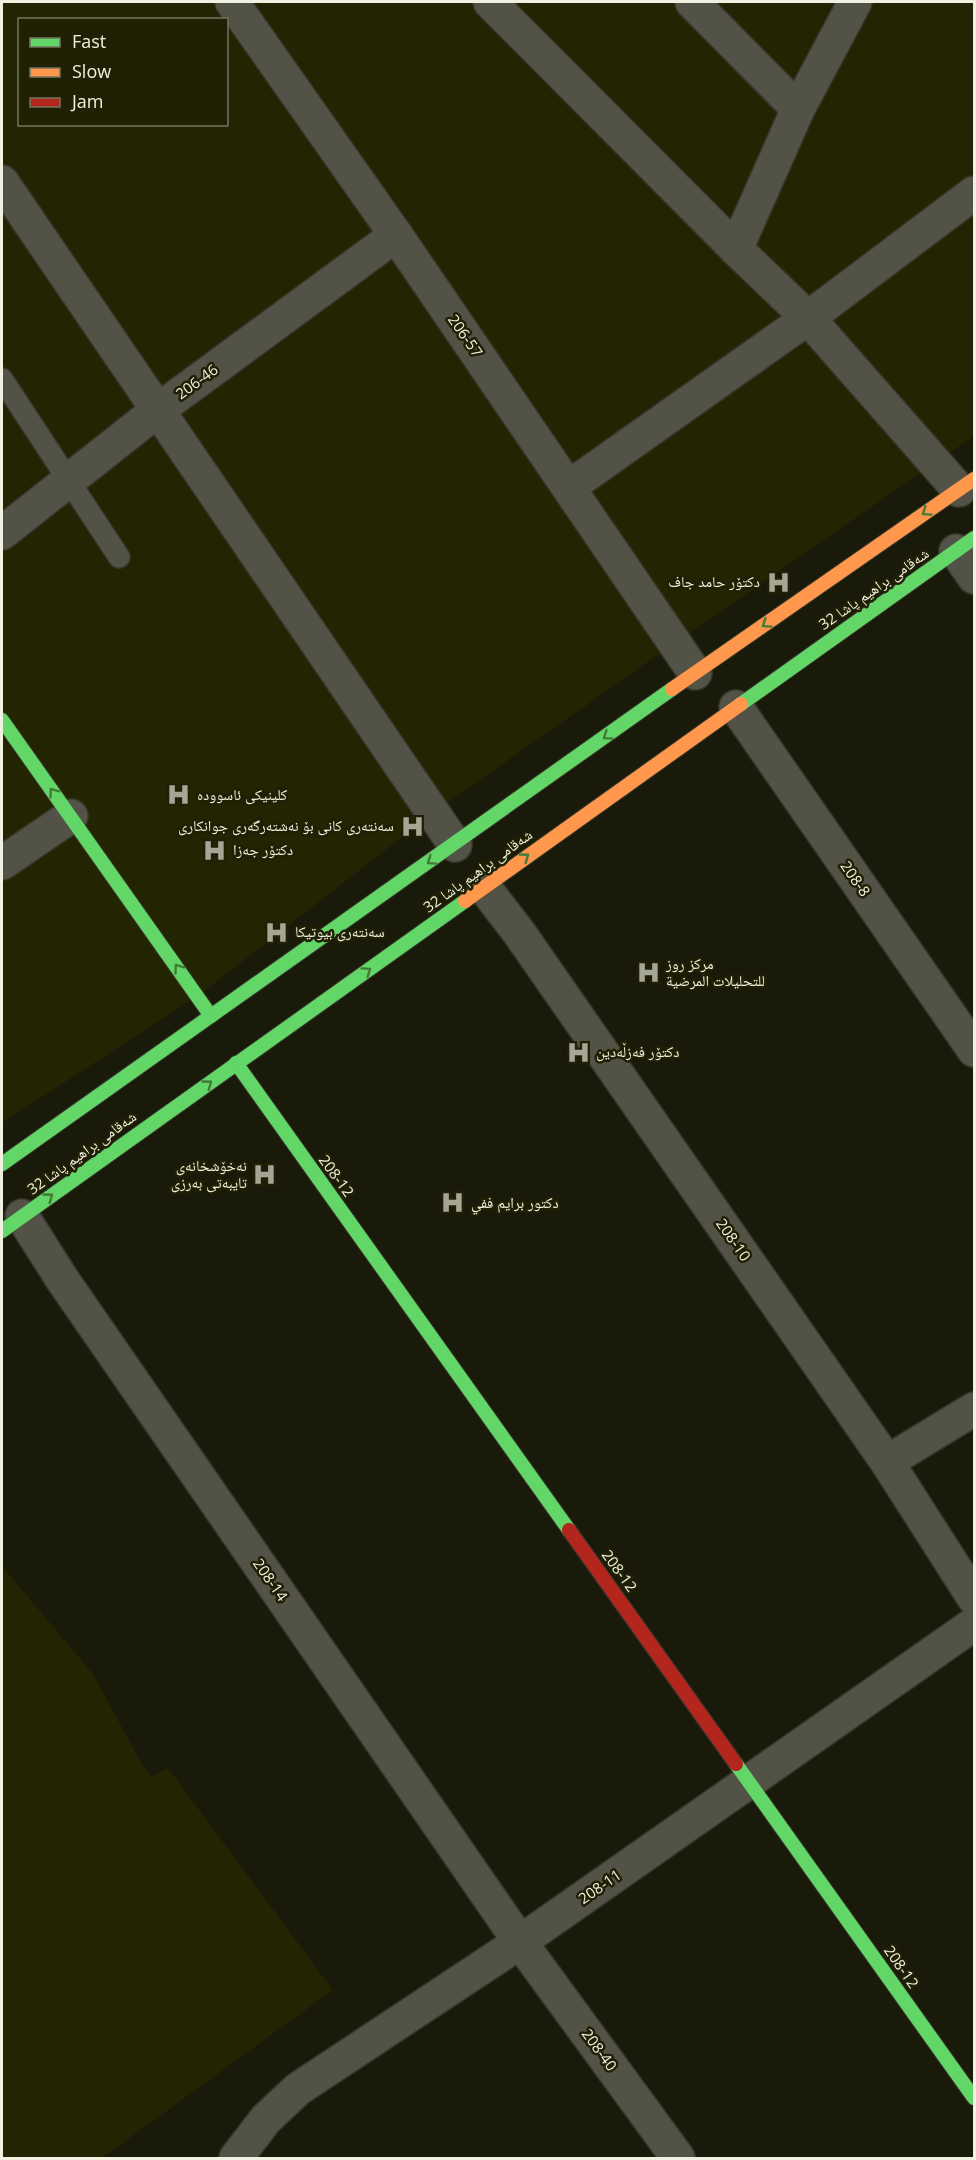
<svg xmlns="http://www.w3.org/2000/svg" width="976" height="2160" viewBox="0 0 976 2160" font-family="'Open Sans','Noto Naskh Arabic',sans-serif">
<rect width="100%" height="100%" fill="#191a0a"/>
<g fill="#232402" fill-rule="evenodd">
<path d="M2,2H974V436L649,661L433,813L199,995L2,1123ZM20,20H226V124H20Z"/>
<path d="M2,1566L93,1674L143,1766L152,1777L168,1768L333,1990L102,2158H2Z"/>
</g>
<g fill="none" stroke-linecap="round" stroke-linejoin="round">
<defs>
<path id="lane" d="M2,379L119,557"/>
<g id="street">
<path d="M232,2L396,235L695,673"/>
<path d="M490,2L736,249L808,318L959,490"/>
<path d="M692,2L798,109"/>
<path d="M2,182L455,845"/>
<path d="M736,249L798,109L855,2"/>
<path d="M569,487L808,318L974,193"/>
<path d="M2,533L158,410L396,235"/>
<path d="M956,551L974,577"/>
<path d="M736,707L974,1050"/>
<path d="M2,863L71,816"/>
<path d="M484,887L520,934L887,1462L974,1598"/>
<path d="M22,1216L62,1279L520,1942L678,2158"/>
<path d="M887,1462L974,1409"/>
<path d="M236,2158L266,2119L298,2089L520,1942L974,1624"/>
</g>
<g id="fast">
<path d="M741,704L974,538"/>
<path d="M2,720L211,1016"/>
<path d="M236,1063L569,1530"/>
<path d="M2,1164L672,689"/>
<path d="M2,1231L465,901"/>
<path d="M736,1764L974,2098"/>
</g>
<g id="slow">
<path d="M672,689L974,479"/>
<path d="M465,901L741,704"/>
</g>
<path id="jam" d="M569,1530L736,1764"/>
</defs>
<use href="#lane" stroke="#36362a" stroke-width="24"/>
<use href="#street" stroke="#36362a" stroke-width="36"/>
<use href="#fast" stroke="#36362a" stroke-width="16"/>
<use href="#slow" stroke="#36362a" stroke-width="16"/>
<use href="#jam" stroke="#36362a" stroke-width="16"/>
<use href="#lane" stroke="#525246" stroke-width="21"/>
<use href="#street" stroke="#525246" stroke-width="33"/>
<use href="#fast" stroke="#63d668" stroke-width="14"/>
<use href="#slow" stroke="#ff974d" stroke-width="14"/>
<use href="#jam" stroke="#b3261e" stroke-width="14"/>
</g>
<defs><path id="oneway-chevron" d="M-2-3.5L2.5 0L-2 3.5" fill="none" stroke-width="1.6" stroke-linecap="round" stroke-linejoin="round" transform="scale(1.5)"/></defs>
<g stroke="#417b36">
<use href="#oneway-chevron" transform="translate(926 512) rotate(145)"/>
<use href="#oneway-chevron" transform="translate(766 624) rotate(145)"/>
<use href="#oneway-chevron" transform="translate(607 736) rotate(145)"/>
<use href="#oneway-chevron" transform="translate(53 792) rotate(-126)"/>
<use href="#oneway-chevron" transform="translate(525 857) rotate(-36)"/>
<use href="#oneway-chevron" transform="translate(431 861) rotate(145)"/>
<use href="#oneway-chevron" transform="translate(178 968) rotate(-125)"/>
<use href="#oneway-chevron" transform="translate(367 971) rotate(-35)"/>
<use href="#oneway-chevron" transform="translate(208 1084) rotate(-36)"/>
<use href="#oneway-chevron" transform="translate(49 1197) rotate(-36)"/>
</g>
<defs>
<symbol id="hospital-bare" viewBox="-9 -9 18 18"><path d="M-5-5h3v3.5h4V-5h3V5h-3V1.5h-4V5h-3Z" fill="#a5a695" stroke="#1f2004" stroke-width="2.5" paint-order="stroke"/></symbol>
</defs>
<g fill-rule="evenodd">
<use href="#hospital-bare" x="762" y="566" width="33" height="33"/>
<use href="#hospital-bare" x="162" y="778" width="33" height="33"/>
<use href="#hospital-bare" x="396" y="810" width="33" height="33"/>
<use href="#hospital-bare" x="198" y="834" width="33" height="33"/>
<use href="#hospital-bare" x="260" y="916" width="33" height="33"/>
<use href="#hospital-bare" x="632" y="956" width="33" height="33"/>
<use href="#hospital-bare" x="562" y="1036" width="33" height="33"/>
<use href="#hospital-bare" x="248" y="1158" width="33" height="33"/>
<use href="#hospital-bare" x="436" y="1186" width="33" height="33"/>
</g>
<g text-anchor="middle" stroke-width="5" stroke-linejoin="round" paint-order="stroke">
<g font-size="15" fill="#f0f1e0" stroke="#1f2004">
<text transform="translate(465 336) rotate(55)" y="5">206-57</text>
<text transform="translate(197 382) rotate(-36)" y="5">206-46</text>
<text transform="translate(874 589) rotate(-35)" y="5">شەقامی براهیم پاشا 32</text>
<text transform="translate(478 871) rotate(-36)" y="5">شەقامی براهیم پاشا 32</text>
<text transform="translate(855 879) rotate(55)" y="5">208-8</text>
<text transform="translate(82 1153) rotate(-36)" y="5">شەقامی براهیم پاشا 32</text>
<text transform="translate(336 1176) rotate(54)" y="5">208-12</text>
<text transform="translate(733 1240) rotate(55)" y="5">208-10</text>
<text transform="translate(619 1571) rotate(54)" y="5">208-12</text>
<text transform="translate(270 1580) rotate(55)" y="5">208-14</text>
<text transform="translate(600 1887) rotate(-35)" y="5">208-11</text>
<text transform="translate(901 1967) rotate(55)" y="5">208-12</text>
<text transform="translate(599 2050) rotate(54)" y="5">208-40</text>
</g>
<g font-size="15" fill="#f0f1e0" stroke="#1f2004" text-anchor="start">
<text x="760" y="587" text-anchor="end">دکتۆر حامد جاف</text>
<text x="197" y="800">کلینیکی ئاسوودە</text>
<text x="394" y="831" text-anchor="end">سەنتەری کانی بۆ نەشتەرگەری جوانکاری</text>
<text x="233" y="855">دکتۆر جەزا</text>
<text x="295" y="937">سەنتەری بیوتیکا</text>
<text x="666" y="969">مركز روز<tspan x="666" dy="17">للتحليلات المرضية</tspan></text>
<text x="596" y="1057">دکتۆر فەزڵەدین</text>
<text x="247" y="1171" text-anchor="end">نەخۆشخانەی<tspan x="247" dy="17">تایبەتی بەرزی</tspan></text>
<text x="471" y="1208">دكتور برايم ففي</text>
</g>
</g>
<rect width="976" height="2160" fill="none" stroke="#f0f1e0" stroke-width="6"/>
<rect x="18" y="18" width="210" height="108" fill="#1f2004" stroke="#73745c" stroke-width="1.5"/>
<rect x="30" y="38" width="30" height="9" fill="#63d668" stroke="#73745c" stroke-width="1.5"/>
<text x="72" y="48" font-size="18" fill="#f0f1e0">Fast</text>
<rect x="30" y="68" width="30" height="9" fill="#ff974d" stroke="#73745c" stroke-width="1.5"/>
<text x="72" y="78" font-size="18" fill="#f0f1e0">Slow</text>
<rect x="30" y="98" width="30" height="9" fill="#b3261e" stroke="#73745c" stroke-width="1.5"/>
<text x="72" y="108" font-size="18" fill="#f0f1e0">Jam</text>
</svg>
